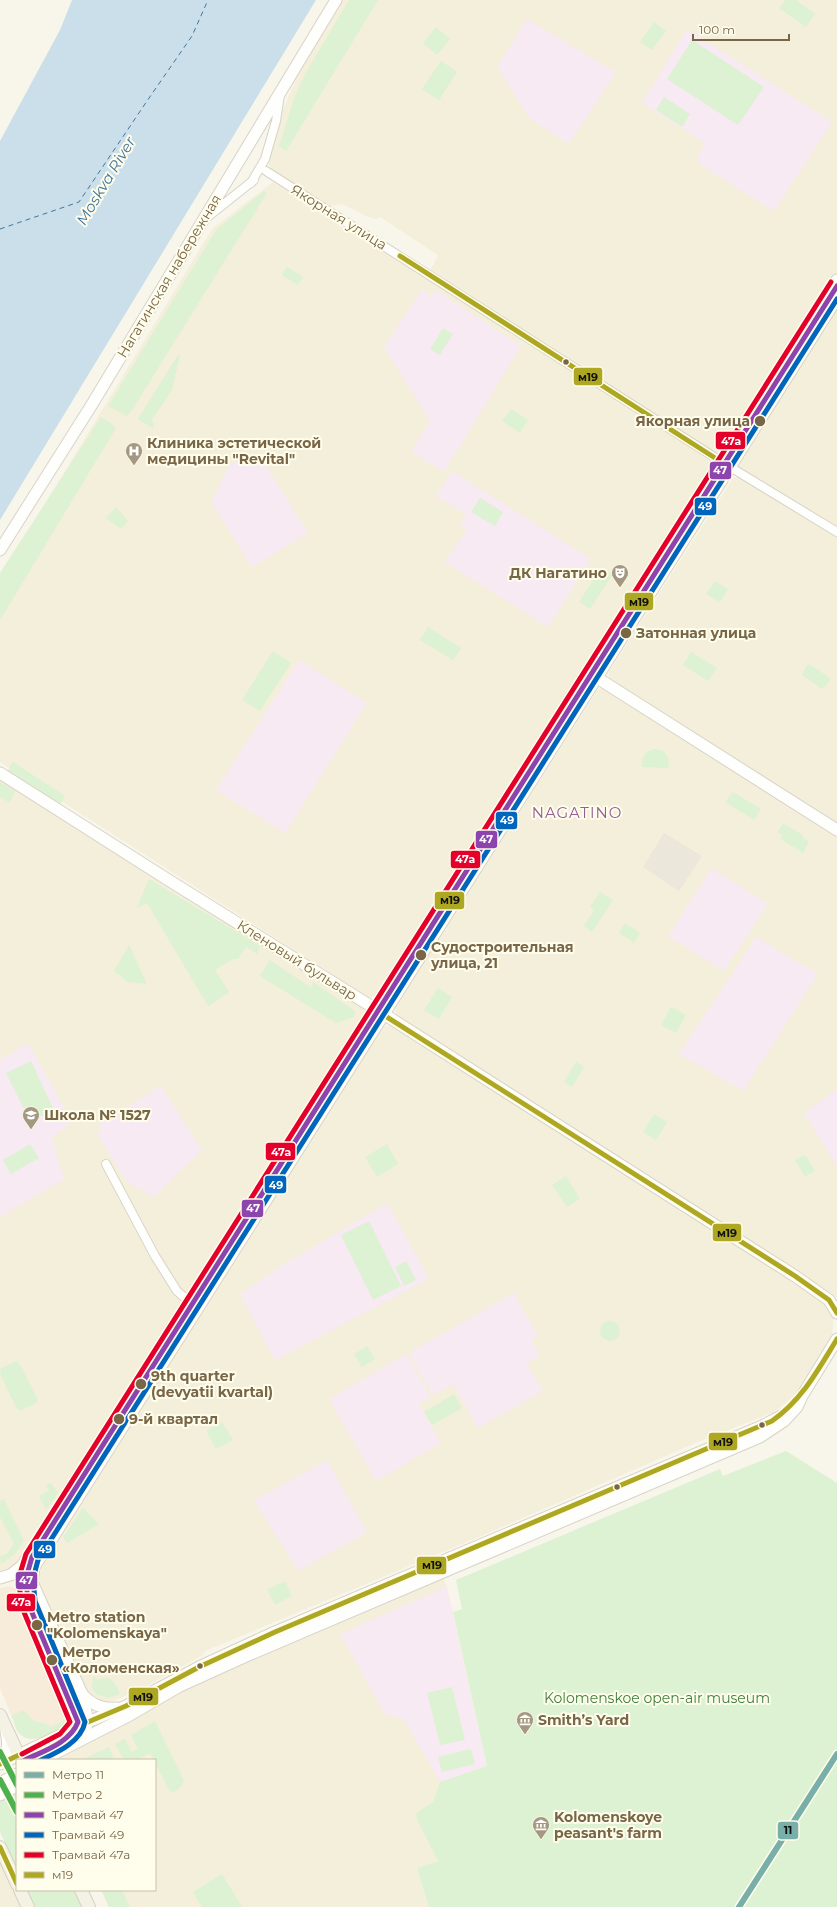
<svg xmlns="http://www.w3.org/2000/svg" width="837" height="1907" viewBox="0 0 837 1907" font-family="Montserrat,sans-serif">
<rect width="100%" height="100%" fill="#f8f6ea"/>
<g fill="#f4efda">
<path d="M343,0H837V276L721,453L715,452L657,417L430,271L438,255L380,217L376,219L365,216L343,204L327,206L271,169L268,161V155L277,135L284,107L297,77Z"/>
<path d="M273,182L712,461L714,467L381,994L369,998L0,762V578L212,229Z"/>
<path d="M837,303V528L739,467L737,461Z"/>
<path d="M739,477L837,536V822L609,680V672L733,478Z"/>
<path d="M604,688L837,836V1297L397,1018L395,1008L598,689Z"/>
<path d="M0,779L363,1009L366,1015L22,1564L0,1575Z"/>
<path d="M379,1025L392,1026L821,1297L834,1317L832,1336L793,1397L774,1412L698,1442L479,1537L205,1651L203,1655L141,1689L113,1701L101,1702L87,1694L37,1583L36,1571Z"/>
<path d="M437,1578H444L453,1612L440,1782L433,1802L416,1813L417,1820L438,1861L417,1868L429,1907H130L122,1890H155V1760H49L125,1724L180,1691Z"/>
<path d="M0,1862L13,1889L21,1907H0Z"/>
</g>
<path fill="#f7ecda" d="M9,1586L19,1590L73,1710L70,1723L37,1739L26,1738L18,1732L0,1688V1588Z"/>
<path fill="#ebe7db" d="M664,833L702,856L679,891L643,867Z"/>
<g fill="#f8eaf3">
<path d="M527,19L616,72L569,144L530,119L497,67Z"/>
<path d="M687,29L832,122L774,211L699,164L698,156L705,143L642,103Z"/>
<path d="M422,289L431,296L435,290L521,346L444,472L411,451L430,421L384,347Z"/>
<path d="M260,456L308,533L252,567L211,502L230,464Z"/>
<path d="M452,471L591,559L548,627L445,562L467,529L460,525L466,515L436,496Z"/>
<path d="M299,660L367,703L285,833L216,790Z"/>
<path d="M712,868L768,904L724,971L668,936Z"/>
<path d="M756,937L818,974L743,1091L679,1054Z"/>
<path d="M28,1043L72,1122L52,1138L64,1179L0,1217V1060Z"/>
<path d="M161,1086L202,1150L154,1197L127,1182L98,1136L100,1124Z"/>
<path d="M837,1089V1166L804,1113Z"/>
<path d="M387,1203L429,1279L275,1360L240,1294L278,1268Z"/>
<path d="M514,1293L538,1336L531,1340L540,1356L527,1363L543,1391L478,1428L453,1384L433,1395L409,1353Z"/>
<path d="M406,1354L431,1397L419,1404L441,1443L376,1481L329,1399Z"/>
<path d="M327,1460L367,1532L298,1571L254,1500Z"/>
<path d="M447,1586L487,1767L440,1782L404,1720L384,1713L340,1634Z"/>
</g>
<g fill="#ddf1d3">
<path d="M349,0H378L286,151L279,146L295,96L304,76Z"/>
<path d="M785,0H796L815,14L806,27L779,8Z"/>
<path d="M654,22L666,31L652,50L640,42Z"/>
<path d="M436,27L450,39L437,55L423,43Z"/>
<path d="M692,40L764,87L738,125L667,79Z"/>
<path d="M441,61L457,72L439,100L422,89Z"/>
<path d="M664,97L690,114L682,127L656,110Z"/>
<path d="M264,191L267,193L132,410L127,416L108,406L216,230Z"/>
<path d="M287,267L303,277L298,285L282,275Z"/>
<path d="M443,328L453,334L440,355L430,349Z"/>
<path d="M178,355H180L172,390L152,419L154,429L138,419Z"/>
<path d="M511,409L528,420L520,433L502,421Z"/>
<path d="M101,417L111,423L116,428L0,620V573Z"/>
<path d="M480,498L503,512L495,526L471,512Z"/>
<path d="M116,507L128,521L121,529L106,518Z"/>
<path d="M601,568L612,575L590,609L579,602Z"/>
<path d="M715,581L728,589L720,602L706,594Z"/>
<path d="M428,627L461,648L453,660L420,640Z"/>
<path d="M273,651L291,663L260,711L242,700Z"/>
<path d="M691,652L717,668L708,681L683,665Z"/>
<path d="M809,664L830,678L828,683L822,689L802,675L805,668Z"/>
<path d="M654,749C665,749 671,757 668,768L642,767C642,757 644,752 654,749Z"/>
<path d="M13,762L65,796L59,806L7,772Z"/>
<path d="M0,782L15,791L10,803L0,797Z"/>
<path d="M733,792L761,809L754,820L725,802Z"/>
<path d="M783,823L804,836L803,838L809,842L803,853L781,839L782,834L777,833Z"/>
<path d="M149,879L260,946L257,954L246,947L238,959H233L215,970L229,992L208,1006L147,903L137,908Z"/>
<path d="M600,892L613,900L592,932L584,926L594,911L590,907Z"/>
<path d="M625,923L640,933L634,943L619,933Z"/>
<path d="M129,945L147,984L128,982L114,971Z"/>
<path d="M270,960L311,988L313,982L355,1011L354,1017L336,1023L260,976Z"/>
<path d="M438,988L452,997L439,1019L424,1010Z"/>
<path d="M671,1007L686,1015L676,1033L661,1025Z"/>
<path d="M31,1061L54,1110L30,1121L6,1073Z"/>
<path d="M576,1062L584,1067L572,1087L564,1082Z"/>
<path d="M654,1114L667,1122L656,1140L643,1132Z"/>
<path d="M30,1144L39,1158L11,1174L3,1160Z"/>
<path d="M387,1144L398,1164L377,1177L365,1157Z"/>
<path d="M802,1156H806L815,1171L805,1177L795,1160Z"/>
<path d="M566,1176L580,1199L567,1207L552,1185Z"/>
<path d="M369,1221L401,1286L373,1300L341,1235Z"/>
<path d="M406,1261L416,1280L404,1286L395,1267Z"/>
<circle cx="610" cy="1331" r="10"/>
<path d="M367,1346L375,1359L362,1367L354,1354Z"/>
<path d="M16,1361L19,1363L38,1400L36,1403L22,1410L17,1409L0,1374L1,1368Z"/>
<path d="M454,1394L462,1408L432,1425L424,1412Z"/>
<path d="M222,1422L233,1440L216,1449L206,1431Z"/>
<path d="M786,1451L837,1483V1907H429L417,1868L438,1861L417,1820L416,1813L433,1802L440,1782L487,1766L453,1612L465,1608L462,1609L456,1580L720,1469L723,1476Z"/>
<path d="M51,1483L58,1493L46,1510L39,1496L49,1491L46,1485Z"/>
<path d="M4,1499L24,1541L14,1555L1,1564L0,1556L7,1554L14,1544L0,1517V1501Z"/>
<path d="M83,1508L99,1524L67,1543L63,1537Z"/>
<path d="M285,1581L292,1596L275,1605L267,1590Z"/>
<path d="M94,1676L98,1680C111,1673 116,1684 120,1694L108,1698L96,1694L91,1686Z"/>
<path d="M452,1687L465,1740L440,1745L427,1693Z"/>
<path d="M65,1693L73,1710L70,1723C57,1730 32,1748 19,1733C15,1729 14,1721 12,1716L23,1710L34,1721L47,1724L50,1727C72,1718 71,1717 62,1695Z"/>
<path d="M155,1721L184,1781L179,1789L171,1793L150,1753L137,1760H124L115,1744L125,1739L132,1752L138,1749L131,1735Z"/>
<path d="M109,1747L114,1758L109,1760H87L86,1758Z"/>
<path d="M471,1749L475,1764L442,1772L438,1757Z"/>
<path d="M17,1789V1869L0,1832V1797Z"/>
<path d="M222,1874L242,1907H202L193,1892Z"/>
<path d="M27,1890H75L83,1907H35Z"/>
<path d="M101,1890H122L130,1907H109Z"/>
</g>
<path fill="#cadfe9" d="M72,0H316L0,520V141L60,30Z"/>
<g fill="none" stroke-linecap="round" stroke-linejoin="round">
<path stroke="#44779d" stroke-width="1" stroke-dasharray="5 4" stroke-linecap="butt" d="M0,229L79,202L147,101L192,36L208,0"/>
<defs>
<g id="street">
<path d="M266,171L722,462L837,532"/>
<path d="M251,183L265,159L276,121L280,95"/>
<path d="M205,219L254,180"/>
<path d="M106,1164L155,1256L177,1291L193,1305"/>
</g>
<g id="secondary">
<path d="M0,550L91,406L336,0"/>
<path d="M591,674L837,830"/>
<path d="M0,773L170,881L390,1018L795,1276L829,1300L837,1313"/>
<path d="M13,1573L22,1566L81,1474L837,280"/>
<path d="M0,1578L20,1572"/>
<path d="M82,1694C92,1705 102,1709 117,1708"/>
<path d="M76,1742L82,1735L88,1722L82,1694L32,1582L34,1567L837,298"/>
<path d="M0,1758C10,1751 8,1742 6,1731"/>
<path d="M42,1760L130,1715L180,1686L244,1657L760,1437L784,1421L797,1407L802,1396L837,1339"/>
<path d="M0,1764L88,1722L126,1706L199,1667L275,1632L762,1426L781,1416"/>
<path d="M0,1783L17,1774"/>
<path d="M0,1795L17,1786"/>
</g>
<g id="primary">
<path d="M0,1715L21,1760"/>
<path d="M0,1847L17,1884"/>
<path d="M20,1890L28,1907"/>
<path d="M81,1890L89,1907"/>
</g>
</defs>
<use href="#street" stroke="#d7d3c8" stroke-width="10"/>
<use href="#secondary" stroke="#d8d3c8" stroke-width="13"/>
<use href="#primary" stroke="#d7d1c5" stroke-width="14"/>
<use href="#street" stroke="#fefefc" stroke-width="8"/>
<use href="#secondary" stroke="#fefefc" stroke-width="11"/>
<use href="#primary" stroke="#f3f2e5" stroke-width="12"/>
<defs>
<g id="bus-1">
<path d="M400,256L726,465"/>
<path d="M379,1012L726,465"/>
<path d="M379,1012L795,1276L829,1300L837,1313"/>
<path d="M0,1764L88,1722L126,1706L199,1667L275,1632L772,1421C802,1400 818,1370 837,1339"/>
<path d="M0,1847L17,1884"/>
</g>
</defs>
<use href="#bus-1" stroke="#fffdec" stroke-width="8"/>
<use href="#bus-1" stroke="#ada722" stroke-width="5"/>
<defs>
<path id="tram-1" d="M25,1760C43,1751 70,1743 78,1722L28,1603L26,1578L32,1557L837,286"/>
<path id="tram-2" d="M41,1760C58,1752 81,1742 85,1722L35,1601L33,1579L38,1560L837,299"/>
<path id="tram-3" d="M22,1754L60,1734L70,1722L21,1605L19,1577L26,1554L831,282"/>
</defs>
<use href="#tram-1" stroke="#fffdec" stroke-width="8"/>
<use href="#tram-2" stroke="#fffdec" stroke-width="8"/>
<use href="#tram-3" stroke="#fffdec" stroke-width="8"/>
<use href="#tram-1" stroke="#8e44ad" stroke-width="5"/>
<use href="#tram-2" stroke="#0065bd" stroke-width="5"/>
<use href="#tram-3" stroke="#e4002b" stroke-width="5"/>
<defs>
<path id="metro-1" d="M739,1907L837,1754"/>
<g id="metro-2">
<path d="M0,1752L17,1785"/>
<path d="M0,1780L17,1812"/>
</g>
</defs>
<use href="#metro-1" stroke="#fffdec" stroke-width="9"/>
<use href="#metro-2" stroke="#fffdec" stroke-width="9"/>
<use href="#metro-1" stroke="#78afa8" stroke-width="6"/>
<use href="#metro-2" stroke="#4fb04f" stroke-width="6"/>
</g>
<defs>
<symbol id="hospital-pin" viewBox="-11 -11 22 30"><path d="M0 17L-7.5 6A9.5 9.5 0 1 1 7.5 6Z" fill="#a59880" stroke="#fffdec"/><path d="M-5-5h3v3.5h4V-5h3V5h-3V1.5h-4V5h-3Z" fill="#fff"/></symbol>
<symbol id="theatre-pin" viewBox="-11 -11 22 30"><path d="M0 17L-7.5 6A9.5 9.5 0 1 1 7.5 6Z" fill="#a59880" stroke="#fffdec"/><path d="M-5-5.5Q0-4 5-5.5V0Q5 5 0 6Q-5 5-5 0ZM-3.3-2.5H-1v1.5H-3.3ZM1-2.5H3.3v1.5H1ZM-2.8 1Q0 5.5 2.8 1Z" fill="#fff"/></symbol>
<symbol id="school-pin" viewBox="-11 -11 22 30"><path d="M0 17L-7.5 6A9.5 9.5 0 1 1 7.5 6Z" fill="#a59880" stroke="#fffdec"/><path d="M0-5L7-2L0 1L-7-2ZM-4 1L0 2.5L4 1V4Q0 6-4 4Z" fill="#fff"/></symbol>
<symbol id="museum-pin" viewBox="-11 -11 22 30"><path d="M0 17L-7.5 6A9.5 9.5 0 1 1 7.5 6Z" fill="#a59880" stroke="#fffdec"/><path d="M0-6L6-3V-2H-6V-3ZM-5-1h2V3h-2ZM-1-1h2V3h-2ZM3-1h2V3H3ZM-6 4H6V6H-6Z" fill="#fff"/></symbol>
</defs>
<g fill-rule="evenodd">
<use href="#hospital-pin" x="124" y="441" width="20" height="27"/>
<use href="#theatre-pin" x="610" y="563" width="20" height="27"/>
<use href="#school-pin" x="21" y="1105" width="20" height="27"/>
<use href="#museum-pin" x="515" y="1710" width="20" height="27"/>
<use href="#museum-pin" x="531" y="1815" width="20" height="27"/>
</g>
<g fill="#796647" stroke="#fffdec" stroke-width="1.5">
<circle cx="566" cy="362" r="3.5"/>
<circle cx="760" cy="421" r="6"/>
<circle cx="626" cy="633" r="6"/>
<circle cx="421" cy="955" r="6"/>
<circle cx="141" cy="1384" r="6"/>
<circle cx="119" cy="1419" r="6"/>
<circle cx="762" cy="1425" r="3.5"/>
<circle cx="617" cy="1487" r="3.5"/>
<circle cx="37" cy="1625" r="6"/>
<circle cx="52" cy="1660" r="6"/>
<circle cx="200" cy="1666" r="3.5"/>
</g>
<g text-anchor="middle" stroke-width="4" stroke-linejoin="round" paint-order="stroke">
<g font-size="14" fill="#796647" stroke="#fffdec">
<text transform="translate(339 217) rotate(32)" y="5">Якорная улица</text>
<text transform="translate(169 276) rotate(-59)" y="5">Нагатинская набережная</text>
<text transform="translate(297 960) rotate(32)" y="5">Кленовый бульвар</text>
</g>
<g font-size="14" font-weight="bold" fill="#796647" stroke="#fffdec" text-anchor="start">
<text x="750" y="426" text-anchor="end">Якорная улица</text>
<text x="636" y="638">Затонная улица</text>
<text x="431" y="952">Судостроительная<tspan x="431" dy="16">улица, 21</tspan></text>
<text x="151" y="1381">9th quarter<tspan x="151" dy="16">(devyatii kvartal)</tspan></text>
<text x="129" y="1424">9-й квартал</text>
<text x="47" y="1622">Metro station<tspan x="47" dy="16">"Kolomenskaya"</tspan></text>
<text x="62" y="1657">Метро<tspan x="62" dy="16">«Коломенская»</tspan></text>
</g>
<g font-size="14" font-weight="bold" fill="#796647" stroke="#fffdec" text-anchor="start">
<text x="147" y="448">Клиника эстетической<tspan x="147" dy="16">медицины "Revital"</tspan></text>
<text x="607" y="578" text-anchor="end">ДК Нагатино</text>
<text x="44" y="1120">Школа № 1527</text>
<text x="538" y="1725">Smith’s Yard</text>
<text x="554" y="1822">Kolomenskoye<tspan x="554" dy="16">peasant's farm</tspan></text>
</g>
<g font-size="14" fill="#40803e" stroke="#fffdec">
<text x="657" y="1703">Kolomenskoe open-air museum</text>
</g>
<g font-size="15" font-style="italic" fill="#44779d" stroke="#fffdec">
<text transform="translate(106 181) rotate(-59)" y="5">Moskva River</text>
</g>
<g font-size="15" letter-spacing="1" fill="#925e96" stroke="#fffdec">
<text x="577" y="818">NAGATINO</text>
</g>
</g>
<g stroke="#fffdec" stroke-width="1.5">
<rect x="573" y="367" width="30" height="19" rx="4" fill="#ada722"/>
<rect x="715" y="431" width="31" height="19" rx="4" fill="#e4002b"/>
<rect x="709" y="461" width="23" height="19" rx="4" fill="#8e44ad"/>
<rect x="694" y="497" width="23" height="19" rx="4" fill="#0065bd"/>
<rect x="624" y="592" width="30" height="19" rx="4" fill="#ada722"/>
<rect x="495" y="811" width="23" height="19" rx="4" fill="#0065bd"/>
<rect x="475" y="830" width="23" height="19" rx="4" fill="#8e44ad"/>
<rect x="450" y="850" width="31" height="19" rx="4" fill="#e4002b"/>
<rect x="434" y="891" width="31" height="19" rx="4" fill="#ada722"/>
<rect x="265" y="1142" width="31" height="19" rx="4" fill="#e4002b"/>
<rect x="264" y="1175" width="23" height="19" rx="4" fill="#0065bd"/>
<rect x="241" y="1199" width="23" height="19" rx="4" fill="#8e44ad"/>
<rect x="712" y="1223" width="30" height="19" rx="4" fill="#ada722"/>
<rect x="708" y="1432" width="30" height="19" rx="4" fill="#ada722"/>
<rect x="33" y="1540" width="23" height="19" rx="4" fill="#0065bd"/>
<rect x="416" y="1556" width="31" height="19" rx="4" fill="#ada722"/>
<rect x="15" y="1571" width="23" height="19" rx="4" fill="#8e44ad"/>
<rect x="6" y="1593" width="30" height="19" rx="4" fill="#e4002b"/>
<rect x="128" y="1687" width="31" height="19" rx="4" fill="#ada722"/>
<rect x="777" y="1821" width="22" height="19" rx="4" fill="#78afa8"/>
</g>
<g font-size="11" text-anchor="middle" font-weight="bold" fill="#fff">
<text x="731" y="445">47а</text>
<text x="720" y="474">47</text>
<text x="705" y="510">49</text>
<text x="507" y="824">49</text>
<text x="486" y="843">47</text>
<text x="465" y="863">47а</text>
<text x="281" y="1156">47а</text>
<text x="276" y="1189">49</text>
<text x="253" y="1212">47</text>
<text x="45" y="1553">49</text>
<text x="26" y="1584">47</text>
<text x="21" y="1606">47а</text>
</g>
<g font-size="11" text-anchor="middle" font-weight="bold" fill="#111">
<text x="588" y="381">м19</text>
<text x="639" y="606">м19</text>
<text x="450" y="904">м19</text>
<text x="727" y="1237">м19</text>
<text x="723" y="1446">м19</text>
<text x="432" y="1569">м19</text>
<text x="143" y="1701">м19</text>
<text x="788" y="1834">11</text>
</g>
<rect x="16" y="1759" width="140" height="132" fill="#fffdec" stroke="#c9c1aa"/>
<rect x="24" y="1772" width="20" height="6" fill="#78afa8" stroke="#c9c1aa"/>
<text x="52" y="1779" font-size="12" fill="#796647">Метро 11</text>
<rect x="24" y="1792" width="20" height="6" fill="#4fb04f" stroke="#c9c1aa"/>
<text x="52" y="1799" font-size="12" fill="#796647">Метро 2</text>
<rect x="24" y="1812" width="20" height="6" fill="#8e44ad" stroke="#c9c1aa"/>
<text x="52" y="1819" font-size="12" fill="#796647">Трамвай 47</text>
<rect x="24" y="1832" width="20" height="6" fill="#0065bd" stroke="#c9c1aa"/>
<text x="52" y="1839" font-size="12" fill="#796647">Трамвай 49</text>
<rect x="24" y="1852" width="20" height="6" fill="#e4002b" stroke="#c9c1aa"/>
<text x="52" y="1859" font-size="12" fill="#796647">Трамвай 47а</text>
<rect x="24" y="1872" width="20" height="6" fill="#ada722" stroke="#c9c1aa"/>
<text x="52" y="1879" font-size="12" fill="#796647">м19</text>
<path d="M693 34v6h96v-6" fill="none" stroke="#796647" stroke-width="2"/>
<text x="699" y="34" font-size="12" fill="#796647" stroke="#fffdec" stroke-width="3" paint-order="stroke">100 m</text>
</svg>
